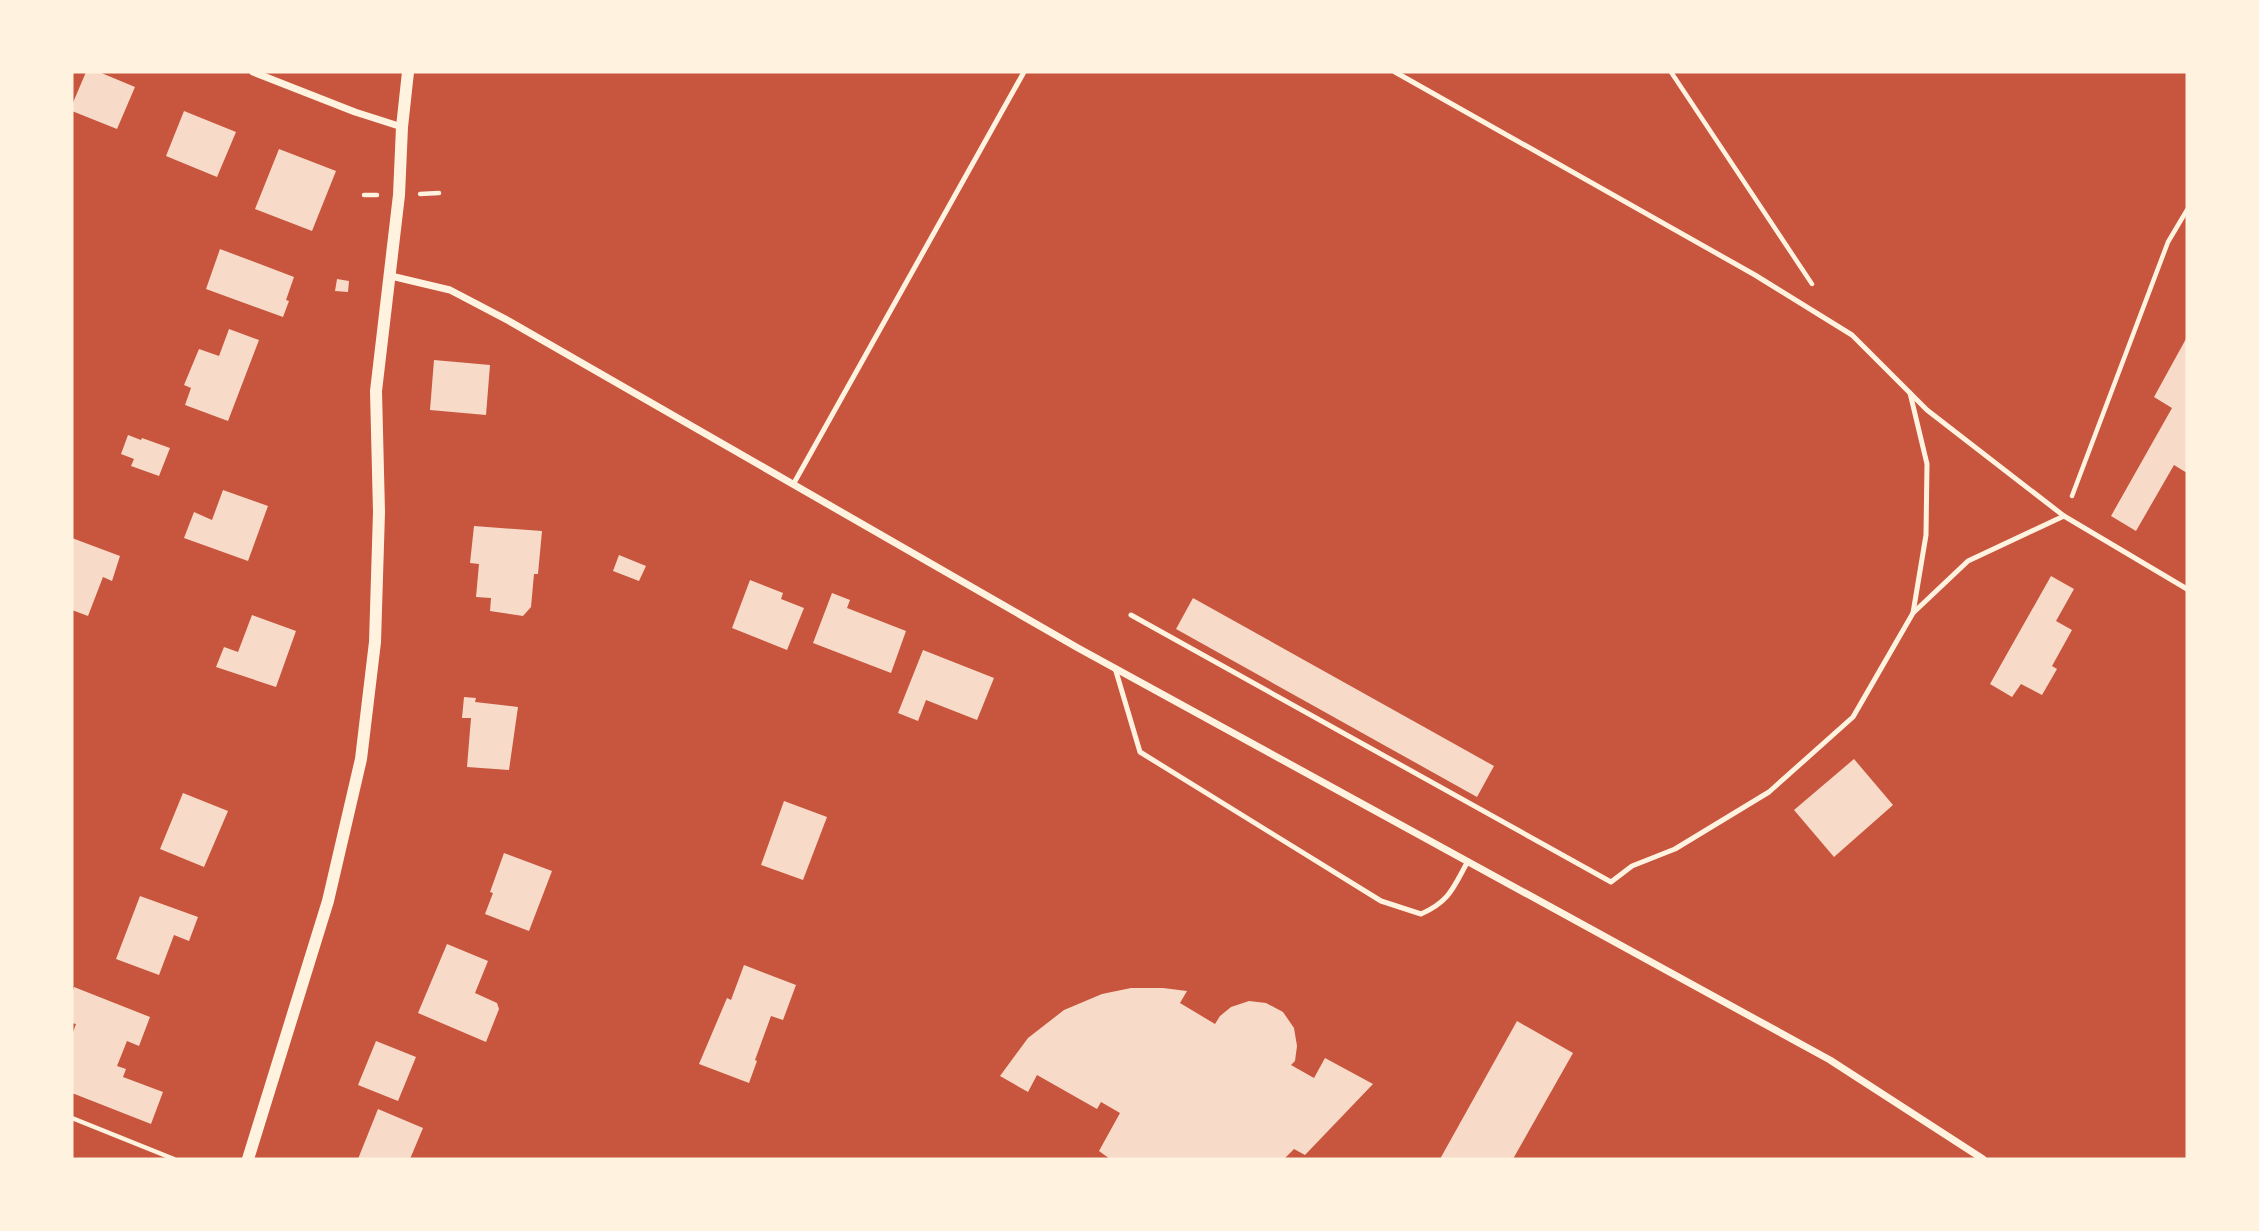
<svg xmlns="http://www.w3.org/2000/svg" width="2259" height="1231" viewBox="0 0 2259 1231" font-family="Literata,serif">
<rect width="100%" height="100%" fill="#c8553d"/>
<g fill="#f7dbc8">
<path d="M86,72H99L135,87L117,129L72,111V105Z"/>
<path d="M184,111L236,132L217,177L166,156Z"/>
<path d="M279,149L336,171L312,231L255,209Z"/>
<path d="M220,249L294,277L286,300L289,301L283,317L206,289Z"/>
<path d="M337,279L349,281L348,292L335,291Z"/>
<path d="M229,329L259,340L228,421L185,405L191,388L184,385L199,349L219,356Z"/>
<path d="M2187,337V473L2174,465L2136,531L2111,516L2172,408L2154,397Z"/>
<path d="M434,360L490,365L486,415L430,410Z"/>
<path d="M128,435L141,440L142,438L170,448L159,476L131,466L134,459L121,454Z"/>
<path d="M223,490L268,506L248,561L184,538L194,512L212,520Z"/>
<path d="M474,526L542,531L538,574H534L531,607L523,616L490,611L491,598L476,597L479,564L470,563Z"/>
<path d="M72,538L120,556L112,581L103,577L88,616L72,610Z"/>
<path d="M619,555L646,566L639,581L613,571Z"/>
<path d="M2051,576L2074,589L2056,621L2072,630L2052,666L2057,669L2042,695L2021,684L2012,697L1990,684Z"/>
<path d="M750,580L783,593L781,599L804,608L787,650L732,628Z"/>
<path d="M832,593L850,600L847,608L906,631L891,673L813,643Z"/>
<path d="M1193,598L1494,766L1477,797L1176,629Z"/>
<path d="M252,615L296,631L276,687L216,667L224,647L238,652Z"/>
<path d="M923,650L994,678L977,720L926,700L918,721L898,713Z"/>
<path d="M464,697L476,698L475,702L518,707L509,770L467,767L471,718H462Z"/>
<path d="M1854,759L1893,805L1834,857L1794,810Z"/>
<path d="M183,793L228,811L204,867L160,849Z"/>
<path d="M784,801L827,817L803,880L761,865Z"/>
<path d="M504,853L552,871L529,931L485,914L493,893L490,892Z"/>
<path d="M140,896L198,917L189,941L174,935L159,975L116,959Z"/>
<path d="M447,944L488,961L475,993L497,1003L499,1009L486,1042L418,1013Z"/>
<path d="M744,965L796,985L783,1020L771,1016L755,1060L757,1061L749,1083L699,1064L727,998L731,1000Z"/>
<path d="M74,987L150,1017L139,1046L127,1041L117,1066L126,1069L123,1077L163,1092L151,1124L72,1093V1035L76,1024L72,1023V994Z"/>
<path d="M1131,988H1163L1187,991L1180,1003L1215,1024L1220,1016L1231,1007L1249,1001L1266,1003L1283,1012L1294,1028L1297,1046L1295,1061L1291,1065L1314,1078L1325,1058L1373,1084L1305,1155L1294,1149L1284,1159H1110L1099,1151L1120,1113L1101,1102L1097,1109L1037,1075L1028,1092L1000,1076L1028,1038L1064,1010L1102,994Z"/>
<path d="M1517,1021L1573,1053L1513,1159H1440Z"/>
<path d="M376,1041L416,1057L398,1101L358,1085Z"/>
<path d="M378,1109L423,1128L410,1159H358Z"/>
</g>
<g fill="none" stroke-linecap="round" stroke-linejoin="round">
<g stroke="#fff3e0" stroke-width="4.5">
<path d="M1671,72L1812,284"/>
<path d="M420,194L439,193"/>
<path d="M364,195H377"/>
<path d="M2072,496L2168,242L2187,210"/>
<path d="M72,1118L174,1159"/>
</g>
<g stroke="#fff3e0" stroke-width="5">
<path d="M1395,72L1755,275L1852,335L1927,410L2064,516L2187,589"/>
<path d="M794,483L1024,72"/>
<path d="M1913,613L1968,561L2064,516"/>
<path d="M1131,615L1611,882L1632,866L1675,849L1769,792L1853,717L1913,613L1926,535L1927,464L1910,393"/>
<path d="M1115,668L1140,752L1381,901L1421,914C1450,901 1453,888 1468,861"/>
</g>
<g stroke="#fff3e0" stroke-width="7">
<path d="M253,72L355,112L402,127"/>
<path d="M391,276L450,290L509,321L1078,648L1830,1060L1983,1159"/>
</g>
<path stroke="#fff3e0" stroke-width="12" d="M248,1159L328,901L361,759L375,642L379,512L376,391L399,195L402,127L408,72"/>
</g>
<rect width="2259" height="1231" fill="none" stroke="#fff3e0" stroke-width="147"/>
</svg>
